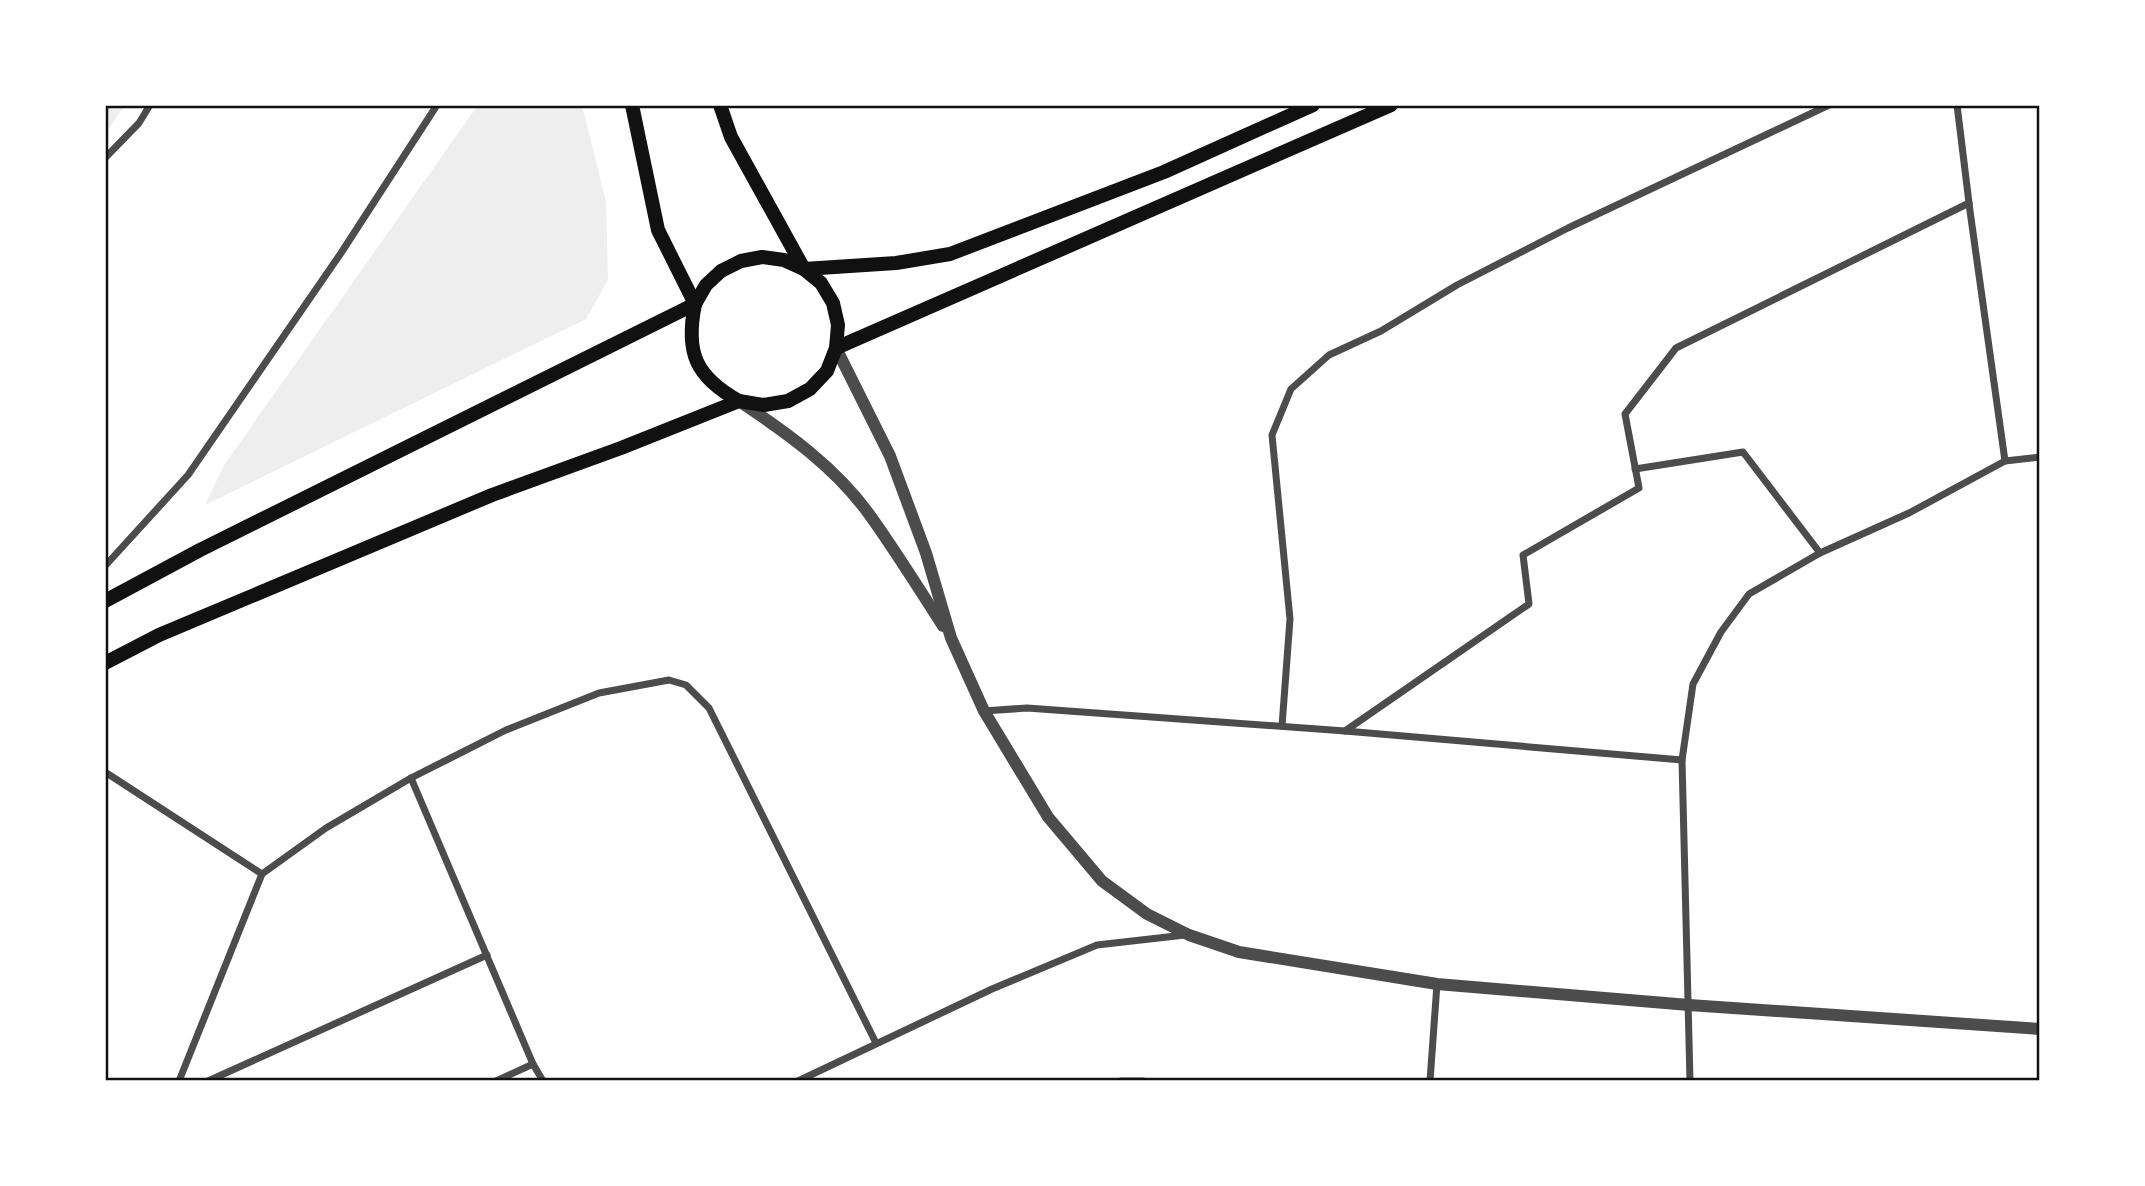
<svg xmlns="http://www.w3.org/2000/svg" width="2145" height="1186" viewBox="0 0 2145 1186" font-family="'Open Sans',sans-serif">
<rect width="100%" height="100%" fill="#fff"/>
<g fill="#eee">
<path d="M105,105H125L105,134Z"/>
<path d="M478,105H582L606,202L608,280L586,319L205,505L224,465Z"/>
</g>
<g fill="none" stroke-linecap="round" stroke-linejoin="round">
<g stroke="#4c4c4c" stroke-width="7">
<path d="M1957,105L1970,211L2005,461"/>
<path d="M105,158L139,123L150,105"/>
<path d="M1635,469L1743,452L1820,553"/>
<path d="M105,566L188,475L341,253L437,105"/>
<path d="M984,711L1027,708L1345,731L1682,760"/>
<path d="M1282,726L1290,619L1272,435L1291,389L1329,355L1381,331L1457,285L1568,228L1829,105"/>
<path d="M1345,731L1529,604L1523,555L1639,488L1625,414L1676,348L1969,203"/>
<path d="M105,772L262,874"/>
<path d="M411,778L533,1064L543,1081"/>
<path d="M179,1081L262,874L326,828L411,778L506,730L599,693L669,680L686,685L709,708L876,1043"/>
<path d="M208,1081L487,955"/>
<path d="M496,1081L533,1064"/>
<path d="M798,1081L992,989L1097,945L1185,935"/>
<path d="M1121,1081H1143"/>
<path d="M1430,1081L1437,984"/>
<path d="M1690,1081L1682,760L1693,684L1721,632L1749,594L1820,553L1909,513L2005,461L2040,457"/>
</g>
<g stroke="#4c4c4c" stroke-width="12">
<path d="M836,348L890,456L926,553L951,638L984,711L1048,817L1102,881L1147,914L1189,935L1239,952L1437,984L1689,1005L2040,1029"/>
<path d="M739,401C787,433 835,467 869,514C895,550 919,589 943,626"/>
</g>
<g stroke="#111" stroke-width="14">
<path d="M632,105L658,230L695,304"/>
<path d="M695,304C685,353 696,377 739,401"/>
<path d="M836,348L1391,105"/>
<path d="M105,601L200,550L695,304L706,285L721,271L741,261L762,257L784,260L804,269L896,263L950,254L1164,172L1313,105"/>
<path d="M105,663L159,635L492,495L621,448L739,401L764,405L788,401L810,389L827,371L836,348L838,325L833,303L821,283L804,269L731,137L720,105"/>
</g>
</g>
<rect width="2145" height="1186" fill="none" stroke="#ffffff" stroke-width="214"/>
<rect x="107" y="107" width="1931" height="972" fill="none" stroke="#111" stroke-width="2.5"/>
</svg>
